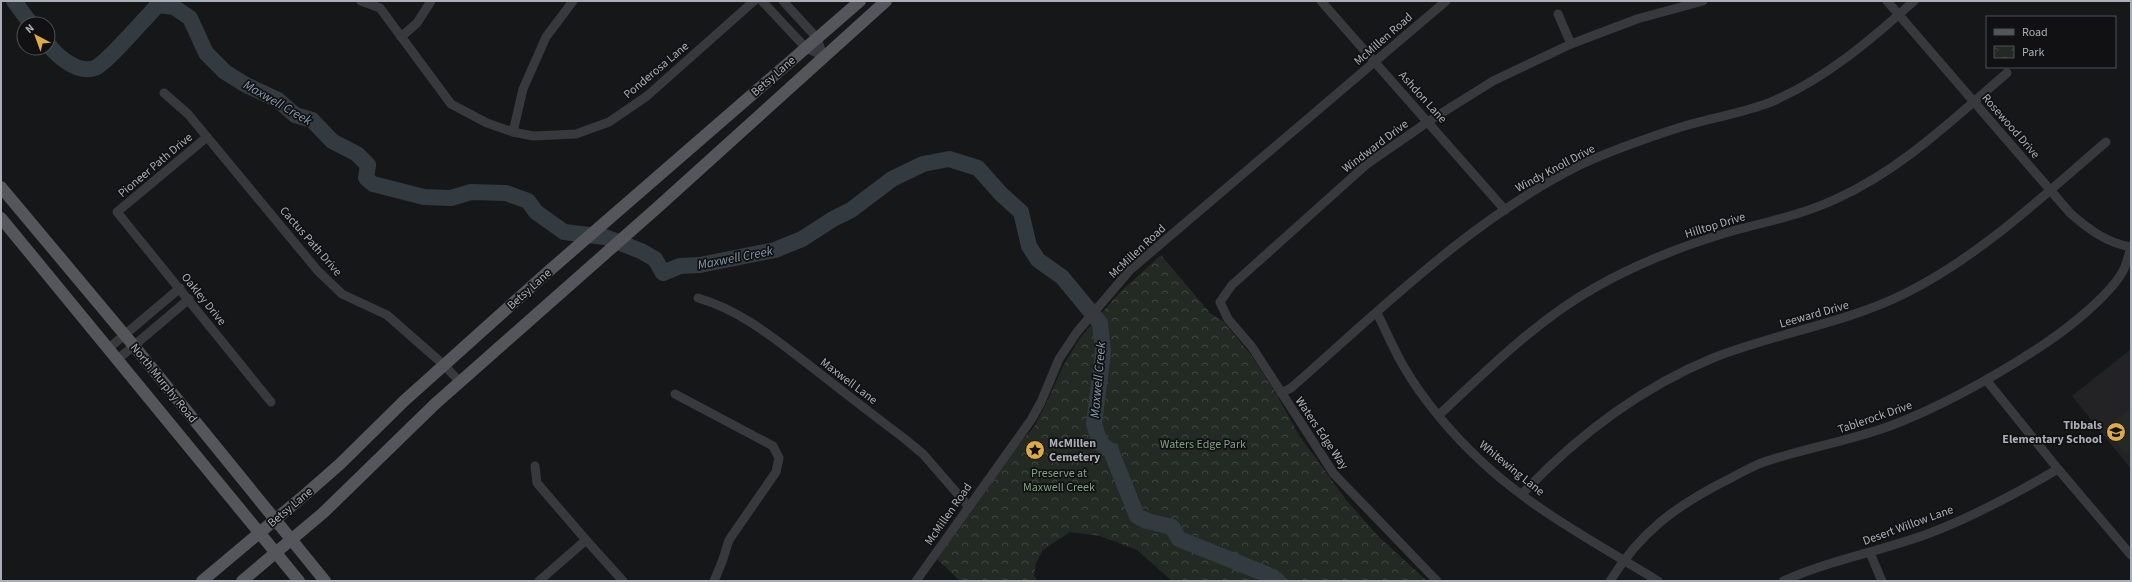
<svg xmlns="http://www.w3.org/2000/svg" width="2132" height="582" viewBox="0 0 2132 582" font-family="'Source Sans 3',sans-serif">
<defs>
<pattern id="park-crowns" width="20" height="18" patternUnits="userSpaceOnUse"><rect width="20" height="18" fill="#232a24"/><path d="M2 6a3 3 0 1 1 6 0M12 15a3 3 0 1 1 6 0" fill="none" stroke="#404642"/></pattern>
</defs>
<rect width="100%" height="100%" fill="#161718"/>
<path fill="#232325" d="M2131,349V469L2072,396Z"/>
<path fill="url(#park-crowns)" d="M1161,255L1210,313L1223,321L1251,355L1273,388L1299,435L1347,501L1378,536L1427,581H1172L1137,550L1100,536L1070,532L1043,550L1036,563L1034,576L1038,581H960L937,559L1017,446L1034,427L1047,402L1063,366L1080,338L1119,293Z"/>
<path fill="#232a24" d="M2131,408V449L2125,454L2106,429Z"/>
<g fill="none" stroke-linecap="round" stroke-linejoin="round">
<g stroke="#333b41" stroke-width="16">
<path d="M14,1L31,24"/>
<path d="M48,44C57,56 77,74 95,68C108,62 145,18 158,5L174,7L190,18L206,53L225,72L246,85L278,100L295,115L312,120L332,141L357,154L368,165L366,178L373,184L424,197L451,198L471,192L506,193L528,201L536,212L564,232L605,237L641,251L655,259L663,273L680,266L700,265L775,250L802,239L833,219L851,210L892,179L923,164L949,159L978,168L1001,194L1021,212L1029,246L1038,260L1062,277L1100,323L1103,352L1094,424L1100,443L1111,451L1137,516L1147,521L1172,527L1179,539L1266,574L1278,581"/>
</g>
<g stroke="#38393d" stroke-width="9">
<path d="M361,1L380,8L451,104L487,123L513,132L533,136L576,134L609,122L647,96L754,1"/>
<path d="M762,1L806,48L823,56"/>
<path d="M783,1L817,38L823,56"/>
<path d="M1321,1L1505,210"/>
<path d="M1887,1L2070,213C2088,229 2107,243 2131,247"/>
<path d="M1558,14L1571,44"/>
<path d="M401,37L417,23L431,1"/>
<path d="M164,93L188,114L318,271L342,294L387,315L444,365L460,382"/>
<path d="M513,132L523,89L546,37L573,1"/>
<path d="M207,137L117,212L271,402"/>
<path d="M698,298C740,310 774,338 809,365C841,390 873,415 905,439L923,454L969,507"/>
<path d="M1377,313C1386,331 1394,350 1404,367C1423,400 1453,435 1481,461C1533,510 1598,544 1658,581"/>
<path d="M109,348L180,288"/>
<path d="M118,359L189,299"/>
<path d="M1987,381L2058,469L2131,555"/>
<path d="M1281,393L1291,388C1380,310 1473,218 1580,165C1612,150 1647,138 1681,127C1711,118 1743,113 1771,102C1825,79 1871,40 1914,1"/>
<path d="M675,394L773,446L779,458L776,472L729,540L722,562L714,581"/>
<path d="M1439,415C1488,369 1537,320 1596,287C1640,262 1687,244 1736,230C1770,221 1804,214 1836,199C1902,169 1952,120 2007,73"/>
<path d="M535,466L537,483L586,540"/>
<path d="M1522,494C1576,437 1640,388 1713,358C1776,333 1843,324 1904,294C1979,257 2043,196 2106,142"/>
<path d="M1870,553L1882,581"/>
<path d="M539,581L586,540L623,581"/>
<path d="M916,581L1031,420L1041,402L1059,359L1077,332L1130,270L1446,1"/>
<path d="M1437,581L1334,474L1252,347L1228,319L1220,302L1232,285L1367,164L1429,121L1493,81L1571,44L1637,19L1703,1"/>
<path d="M1610,581C1641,531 1677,505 1729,479C1741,473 1752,466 1764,462C1806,448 1849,441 1890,426C1945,405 1994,377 2043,345C2067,329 2111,295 2124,269C2127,262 2129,254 2131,247"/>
<path d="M1783,581C1830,560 1882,551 1930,533C1975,516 2017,493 2058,469"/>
</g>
<g stroke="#54565b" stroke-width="12">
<path d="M1,187L134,346L325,581"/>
<path d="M1,218L299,581"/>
<path d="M202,581L307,493L340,464L404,401L550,270L860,1"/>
<path d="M242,581L323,513L435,404L658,207L886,1"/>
</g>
</g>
<defs>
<symbol id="school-disc" viewBox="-11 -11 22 22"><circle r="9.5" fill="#dcaa4a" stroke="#111113"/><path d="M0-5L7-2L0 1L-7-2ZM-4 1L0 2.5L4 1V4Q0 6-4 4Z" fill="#111"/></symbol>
<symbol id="sight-disc" viewBox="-11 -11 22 22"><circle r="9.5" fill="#dcaa4a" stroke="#111113"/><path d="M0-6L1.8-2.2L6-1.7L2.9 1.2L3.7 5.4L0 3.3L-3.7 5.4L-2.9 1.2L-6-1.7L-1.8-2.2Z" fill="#111"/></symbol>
</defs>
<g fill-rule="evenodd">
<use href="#school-disc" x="2105" y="421" width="22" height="22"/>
<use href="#sight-disc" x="1024" y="439" width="22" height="22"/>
</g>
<g text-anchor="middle" stroke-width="3.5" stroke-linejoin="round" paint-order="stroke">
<g font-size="12" fill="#aaaeb6" stroke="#111113">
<text transform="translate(1383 39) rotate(-41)" y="4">McMillen Road</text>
<text transform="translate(656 70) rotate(-40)" y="4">Ponderosa Lane</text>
<text transform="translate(773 76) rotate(-41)" y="4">Betsy Lane</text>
<text transform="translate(1423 97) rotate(48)" y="4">Ashdon Lane</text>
<text transform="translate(2011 126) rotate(49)" y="4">Rosewood Drive</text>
<text transform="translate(1375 146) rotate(-37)" y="4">Windward Drive</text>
<text transform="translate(155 165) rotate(-40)" y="4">Pioneer Path Drive</text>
<text transform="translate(1555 168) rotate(-28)" y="4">Windy Knoll Drive</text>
<text transform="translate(1715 225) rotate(-17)" y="4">Hilltop Drive</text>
<text transform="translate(311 241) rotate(49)" y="4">Cactus Path Drive</text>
<text transform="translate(1137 251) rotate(-43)" y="4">McMillen Road</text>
<text transform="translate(529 289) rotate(-42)" y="4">Betsy Lane</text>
<text transform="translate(204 299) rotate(51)" y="4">Oakley Drive</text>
<text transform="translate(1814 314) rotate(-16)" y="4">Leeward Drive</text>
<text transform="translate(849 381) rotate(37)" y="4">Maxwell Lane</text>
<text transform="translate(164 383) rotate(51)" y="4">North Murphy Road</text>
<text transform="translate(1875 417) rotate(-19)" y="4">Tablerock Drive</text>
<text transform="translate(1322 433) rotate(56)" y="4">Waters Edge Way</text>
<text transform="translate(1512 468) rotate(39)" y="4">Whitewing Lane</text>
<text transform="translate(290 507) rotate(-40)" y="4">Betsy Lane</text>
<text transform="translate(948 514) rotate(-55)" y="4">McMillen Road</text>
<text transform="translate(1908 525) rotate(-20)" y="4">Desert Willow Lane</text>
</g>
<g font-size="12" font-weight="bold" fill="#aaaeb6" stroke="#111113" text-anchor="end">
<text x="2102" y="429">Tibbals<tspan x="2102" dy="14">Elementary School</tspan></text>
<text x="1049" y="447" text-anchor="start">McMillen<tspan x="1049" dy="14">Cemetery</tspan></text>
</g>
<g font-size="12" fill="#839f85" stroke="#111113">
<text x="1203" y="448">Waters Edge Park</text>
<text x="1059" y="477">Preserve at<tspan x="1059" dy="14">Maxwell Creek</tspan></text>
</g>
<g font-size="13" font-style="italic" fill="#859bad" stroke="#111113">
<text transform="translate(278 102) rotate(30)" y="5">Maxwell Creek</text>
<text transform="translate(735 257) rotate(-11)" y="5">Maxwell Creek</text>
<text transform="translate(1097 380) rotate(-85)" y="5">Maxwell Creek</text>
</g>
</g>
<rect width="2132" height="582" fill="none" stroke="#aaaeb6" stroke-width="4"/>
<rect x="1986" y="16" width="130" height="52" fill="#111113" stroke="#4e5054"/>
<rect x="1994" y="29" width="20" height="6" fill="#54565b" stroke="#4e5054"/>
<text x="2022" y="36" font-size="12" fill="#aaaeb6">Road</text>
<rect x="1994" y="46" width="20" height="12" fill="url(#park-crowns)" stroke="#4e5054"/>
<text x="2022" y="56" font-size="12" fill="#aaaeb6">Park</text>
<g transform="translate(36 36) rotate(319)"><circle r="19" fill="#111113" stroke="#4e5054"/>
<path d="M0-3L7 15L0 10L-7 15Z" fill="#dcaa4a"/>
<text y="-6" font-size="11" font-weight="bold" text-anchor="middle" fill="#aaaeb6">N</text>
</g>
</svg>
